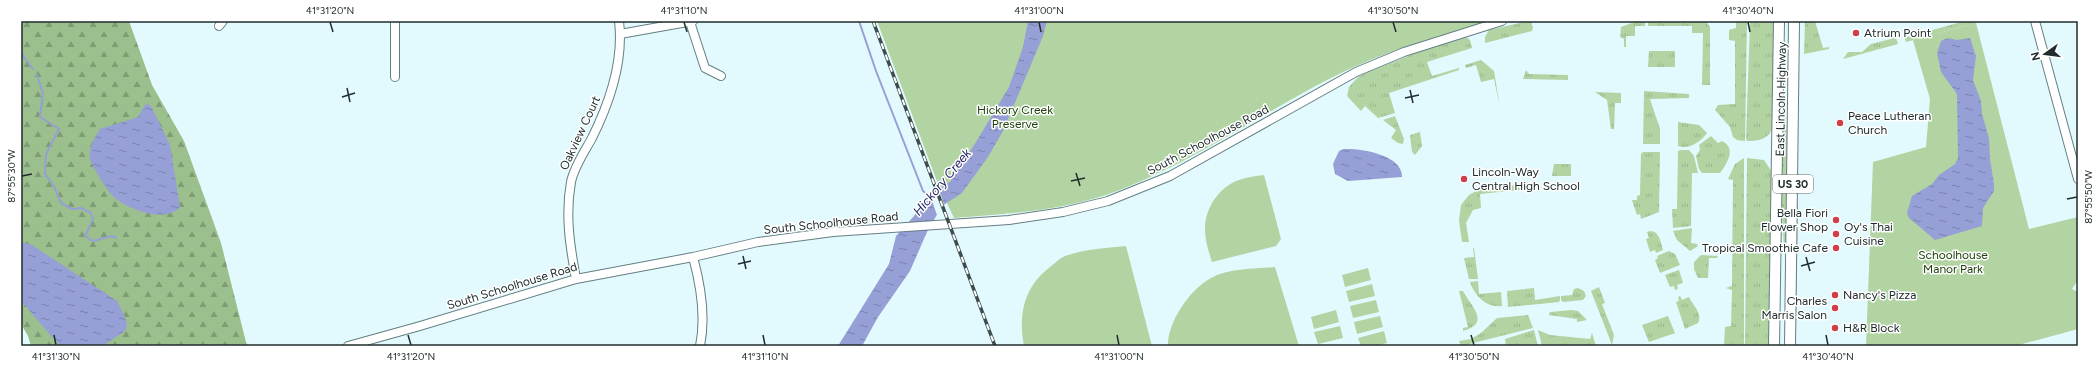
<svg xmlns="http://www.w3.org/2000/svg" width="2099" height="367" font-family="Figtree,sans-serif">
<defs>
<pattern id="grass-tufts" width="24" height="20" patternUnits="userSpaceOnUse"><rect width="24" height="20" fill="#b1d4a2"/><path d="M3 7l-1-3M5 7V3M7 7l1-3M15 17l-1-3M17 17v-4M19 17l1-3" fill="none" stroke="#98b68c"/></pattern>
<pattern id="forest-firs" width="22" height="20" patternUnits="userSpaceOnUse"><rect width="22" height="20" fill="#9cc08d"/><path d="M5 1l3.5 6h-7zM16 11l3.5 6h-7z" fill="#7f9c74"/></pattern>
<pattern id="water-ripples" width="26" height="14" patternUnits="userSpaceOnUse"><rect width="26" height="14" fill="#969fd6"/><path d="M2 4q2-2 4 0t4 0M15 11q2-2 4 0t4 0" fill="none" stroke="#7a82ae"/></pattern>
</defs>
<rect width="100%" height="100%" fill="#e2fafd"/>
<path fill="url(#grass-tufts)" d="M1528 21H1531L1533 28 1532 31 1485 43V37L1489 30Z
M1637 21H1645V26H1635V36H1626V47H1624V39L1620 37 1621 27Z
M1648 21H1706L1710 27V85H1702L1703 33H1692V26H1648Z
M1736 21H1747L1745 141 1737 140 1733 137 1730 127 1715 110 1718 105 1735 104V41L1729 40V30L1736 28Z
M1750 21H1774L1773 125C1770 139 1760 141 1747 141L1746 139Z
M1805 21H1815L1823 48 1829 47V49L1804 54Z
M1965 21H1983L1906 42 1903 32 1905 30 1907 37Z
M1892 34 1895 35 1898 44 1843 59 1848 52H1862L1871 44 1891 39Z
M1466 37 1470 40 1472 48 1427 62 1432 76 1459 68V70L1389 93 1395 113 1378 118 1365 106 1361 111 1347 96 1349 87 1358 77 1368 72 1416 53Z
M1649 51H1675V67H1648Z
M1481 60 1494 71 1500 107 1494 79 1481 82 1476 65 1466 68 1465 65Z
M1526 70 1529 74 1568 75V80L1523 79Z
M1644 91 1689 94V98L1650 99 1660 129V144H1643Z
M1595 92 1621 93V103H1615L1614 129H1611L1607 100Z
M1783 103H1785L1788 155 1786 248H1784L1781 199Z
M1395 116 1404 139 1403 144 1398 143 1391 138 1396 130 1383 120Z
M1678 122 1699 125 1707 133C1701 142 1688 150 1678 146Z
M1420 132 1422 146 1415 155 1412 152 1410 135Z
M1711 136 1718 143 1722 141C1737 148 1727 164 1720 173H1702L1699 169 1696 156 1700 150 1699 145Z
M1681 150H1689L1694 156 1698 173H1692L1691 226 1673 228 1672 209H1677L1678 151Z
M1643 152H1660L1659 212 1641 219 1640 214 1637 215 1632 200H1637V196L1640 195 1641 154Z
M1744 158V346H1724L1725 327 1731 326 1732 290 1726 288 1732 286 1733 180 1728 179 1735 164Z
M1747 158 1764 160 1772 172 1769 346H1745Z
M1554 164H1571V176H1552Z
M1537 183 1538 188 1480 194 1481 208 1473 210 1466 223 1469 242H1462L1459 221 1461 205 1469 195 1480 189Z
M1798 201 1796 336 1795 322 1797 203Z
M1692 228 1691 243 1697 244 1698 246 1690 251 1677 240 1673 231Z
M1650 231C1659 231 1661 242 1663 250L1656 253 1655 250 1650 252 1646 239 1649 238 1647 232Z
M1473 248H1474L1478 279H1469L1464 258 1474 257Z
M1669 251 1675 254 1680 265 1660 273 1655 260 1658 258 1657 256Z
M1701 255 1718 256 1717 258H1709L1708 278H1698L1694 269V262Z
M1679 270 1683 283 1677 285 1678 289 1675 290 1674 286 1670 287 1665 275Z
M1478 281 1479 294 1501 292 1502 306C1486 308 1475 296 1470 282Z
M1599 287 1605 303 1602 304 1614 335 1612 345 1591 291Z
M1534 288 1535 300 1560 296V300L1559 302 1508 307 1507 291Z
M1578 288 1584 291 1586 296 1583 300 1563 302 1561 300V296L1572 295 1574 289Z
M1463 291C1470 305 1492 323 1463 331V328L1468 327 1459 291Z
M1680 296 1682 300 1689 297C1693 306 1703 313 1698 323L1685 329 1676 302 1679 301 1678 297Z
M1572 310 1578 311 1587 320 1577 322V319L1549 315 1550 312Z
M1528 315 1533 328 1461 346 1459 341 1471 339 1481 333 1497 318Z
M1668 316 1675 333 1649 342 1642 325Z
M1534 330 1538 346H1506L1505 339Z
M1538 330 1550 335 1590 339 1592 333 1596 346H1542Z"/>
<path fill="url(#forest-firs)" d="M21 21H129L152 85 184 141 221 243 247 346H31L28 336 21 324Z"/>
<path fill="#b1d4a2" d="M877 21H1489C1435 37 1381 52 1331 78 1255 117 1186 167 1106 195 1057 211 1005 214 954 218L938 184Z
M1976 23 2029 229 2078 217V280L2072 289 2078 292V329L2015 346H1866L1873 162 1926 147 1930 99 1913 40Z
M1264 175 1281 239 1276 246 1212 262C1208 250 1205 240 1205 228 1205 208 1220 186 1239 180 1247 177 1256 176 1264 175Z
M1126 246 1152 346H1024C1018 314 1024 287 1050 267 1055 263 1060 258 1065 256 1085 249 1105 248 1126 246Z
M1275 267 1299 346H1168C1167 323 1190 289 1211 278 1229 268 1255 269 1275 267Z
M1368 268 1371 280 1345 287 1342 275Z
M1372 284 1375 296 1349 302 1346 291Z
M1376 300 1379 312 1353 318 1350 306Z
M1336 310 1339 322 1314 329 1311 317Z
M1380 316 1383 327 1357 334 1354 322Z
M1340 326 1343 338 1318 344 1314 332Z
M1384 331 1387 343 1375 346H1361L1358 338Z"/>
<path fill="url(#water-ripples)" d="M1028 21H1047L1043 36 1003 131 988 157 962 193 942 206 927 232 910 271 878 317 862 346H838L889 264 896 236 914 216 928 195 950 182 976 142 1009 87 1023 47Z
M1948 38 1957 40 1970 38 1976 56 1973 80 1981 101 1982 114 1989 138 1990 159 1994 184V191L1983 208 1982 226 1935 240 1909 218 1907 213 1912 196 1932 184 1939 175 1955 164 1958 158 1957 94 1941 72 1937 53 1941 41Z
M148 104 151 106 170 145 180 207C166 224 126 209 113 196 107 191 92 166 90 159 88 149 95 137 100 129L138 117 145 105Z
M1344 149C1361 148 1403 155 1402 177L1348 181 1335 174 1333 164 1339 151Z
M21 242 32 245 117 301 125 317 127 325 125 331 104 345 60 346 21 301Z"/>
<path fill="#e2fafd" d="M938 187 945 207 938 218 929 192Z"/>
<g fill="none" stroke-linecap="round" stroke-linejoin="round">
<path stroke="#969fd6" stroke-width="2" d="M859 21 876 71 923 191 928 195
M21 53 33 69
M37 75 43 94 40 117 59 129 46 154 45 174 54 186 61 203 72 209 81 208 91 213 93 219 85 236 93 241 112 236 116 238"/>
<g stroke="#647f83" stroke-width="10">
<path id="minor" d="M2035 21 2078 179
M690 22 705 68 721 76
M219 26 223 21
M620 34 693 21
M395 77V21
M693 257C701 286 706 317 700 346
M576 279C570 246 565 215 571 182 574 167 585 151 592 138 610 102 624 62 619 21
M348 346 420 326 576 279 693 257 758 242 833 232 1009 220 1063 212 1108 201 1170 176 1356 72 1404 52 1502 21"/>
</g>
<g stroke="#647f83" stroke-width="12">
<path id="major" d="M1774 346 1779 21
M1790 346 1794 21"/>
</g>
<use href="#minor" stroke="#fff" stroke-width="8"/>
<use href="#major" stroke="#fff" stroke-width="10"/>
<g stroke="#3e4c4d" stroke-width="3.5">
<path id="rail" d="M873 21 995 346"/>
</g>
<use href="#rail" stroke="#fff" stroke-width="2" stroke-dasharray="6" stroke-linecap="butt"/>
</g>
<path fill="none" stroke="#202c2d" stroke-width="1.5" d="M330 22 333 32M684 22 687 32M1039 22 1041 32M1393 22 1396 32M1748 22 1750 32M347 88 350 102M1410 90 1413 103M342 97 355 93M1405 98 1419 95M1076 173 1080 186M22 176 32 174M1071 181 1085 178M2067 199 2077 197M743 256 746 269M1806 257 1810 271M738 264 751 261M1801 266 1815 262M54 335 56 345M408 335 411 345M763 335 765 345M1117 335 1119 345M1471 335 1474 345M1826 335 1828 345"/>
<g fill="#cf3f49" stroke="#fff" stroke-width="1.5">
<circle cx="1856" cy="33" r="4"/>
<circle cx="1840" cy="123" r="4"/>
<circle cx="1464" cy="179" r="4"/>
<circle cx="1836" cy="220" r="4"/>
<circle cx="1836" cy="234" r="4"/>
<circle cx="1836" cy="248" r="4"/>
<circle cx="1835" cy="295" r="4"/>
<circle cx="1835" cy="308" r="4"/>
<circle cx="1835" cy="328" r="4"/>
</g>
<g text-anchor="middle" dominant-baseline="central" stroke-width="3" stroke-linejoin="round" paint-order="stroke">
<rect fill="#fff" stroke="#636b6c" stroke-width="1" x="1773" y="175" width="40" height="18" rx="3"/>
<g font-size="11" font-weight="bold" fill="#202c2d">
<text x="1793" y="184">US 30</text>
</g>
<g font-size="12" fill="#202c2d" stroke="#fff" text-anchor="start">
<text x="1864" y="33">Atrium Point</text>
<text x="1848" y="116">Peace Lutheran<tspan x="1848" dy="14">Church</tspan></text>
<text x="1472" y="172">Lincoln-Way<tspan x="1472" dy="14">Central High School</tspan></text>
<text x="1828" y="213" text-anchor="end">Bella Fiori<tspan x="1828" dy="14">Flower Shop</tspan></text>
<text x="1844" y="227">Oy's Thai<tspan x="1844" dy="14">Cuisine</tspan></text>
<text x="1828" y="248" text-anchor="end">Tropical Smoothie Cafe</text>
<text x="1843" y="295">Nancy's Pizza</text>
<text x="1827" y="301" text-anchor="end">Charles<tspan x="1827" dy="14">Marris Salon</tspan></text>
<text x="1843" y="328">H&amp;R Block</text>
</g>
<g font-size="12" fill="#202c2d" stroke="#fff">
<text transform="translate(1781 99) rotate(-89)">East Lincoln Highway</text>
<text transform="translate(580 133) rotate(-65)">Oakview Court</text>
<text transform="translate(1208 140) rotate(-28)">South Schoolhouse Road</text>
<text transform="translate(831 223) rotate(-6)">South Schoolhouse Road</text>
<text transform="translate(512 286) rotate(-17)">South Schoolhouse Road</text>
</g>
<g font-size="12" fill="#1f400b" stroke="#fff">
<text x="1015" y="110">Hickory Creek<tspan x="1015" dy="14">Preserve</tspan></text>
<text x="1953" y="255">Schoolhouse<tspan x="1953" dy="14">Manor Park</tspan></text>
</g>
<g font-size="13" font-style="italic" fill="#232565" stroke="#fff">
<text transform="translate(942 182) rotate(-50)">Hickory Creek</text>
</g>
</g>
<rect width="2099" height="367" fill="none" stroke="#ffffff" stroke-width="44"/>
<g transform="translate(2045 54) rotate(256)" stroke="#ffffff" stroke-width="3" paint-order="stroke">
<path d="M0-3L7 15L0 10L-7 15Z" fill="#202c2d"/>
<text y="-6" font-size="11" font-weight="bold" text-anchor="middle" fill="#202c2d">N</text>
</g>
<rect x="22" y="22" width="2055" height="323" fill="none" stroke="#202c2d" stroke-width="1.5"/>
<g font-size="10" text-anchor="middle" fill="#202c2d">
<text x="330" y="14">41°31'20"N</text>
<text x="684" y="14">41°31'10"N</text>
<text x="1039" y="14">41°31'00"N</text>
<text x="1393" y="14">41°30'50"N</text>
<text x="1748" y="14">41°30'40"N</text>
<text transform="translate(11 176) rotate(-90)" y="4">87°55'30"W</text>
<text transform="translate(2088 197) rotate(-90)" y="4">87°55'50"W</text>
<text x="56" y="360">41°31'30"N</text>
<text x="411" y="360">41°31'20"N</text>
<text x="765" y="360">41°31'10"N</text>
<text x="1119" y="360">41°31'00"N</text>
<text x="1474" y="360">41°30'50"N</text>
<text x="1828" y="360">41°30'40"N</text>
</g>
</svg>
